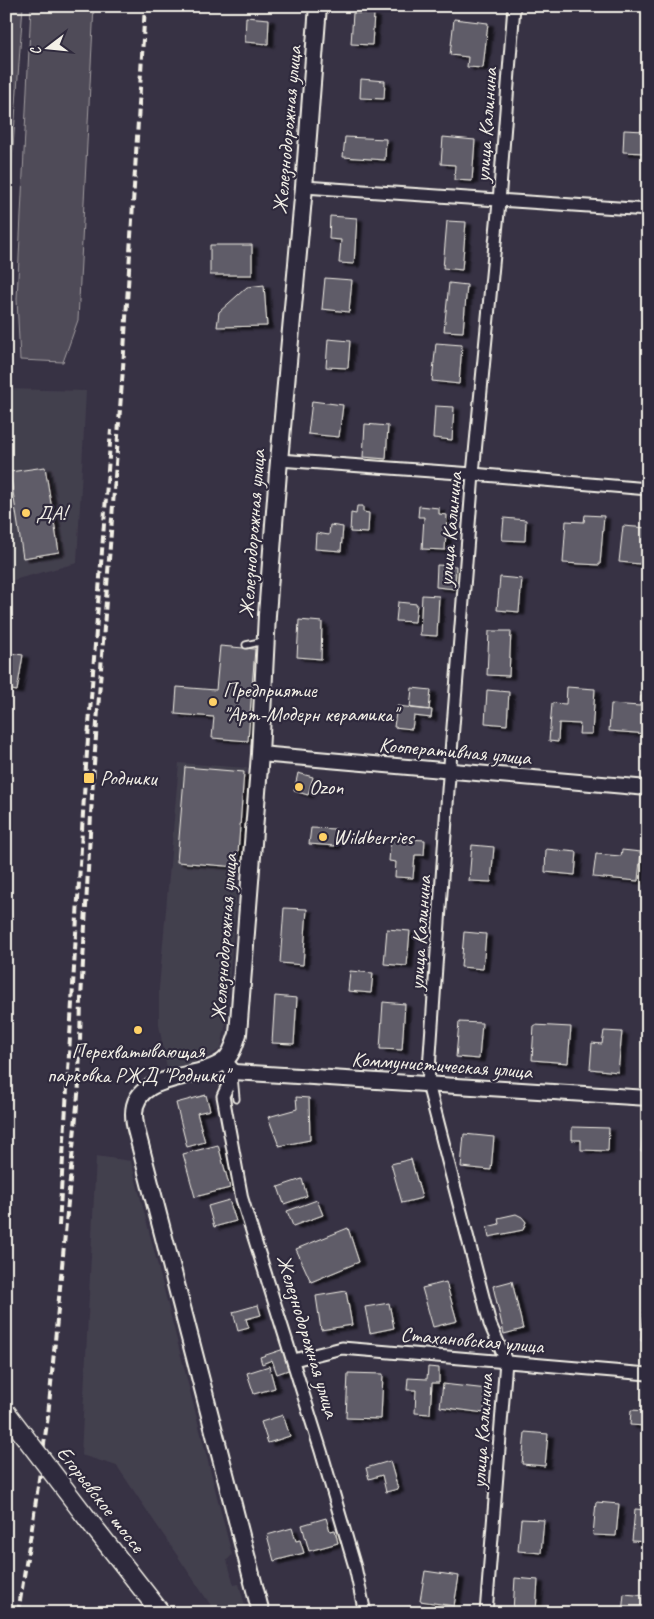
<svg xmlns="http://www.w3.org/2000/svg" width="654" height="1619" font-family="Caveat,sans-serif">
<defs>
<filter id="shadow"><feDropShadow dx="5.5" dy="3" stdDeviation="1" flood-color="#0009"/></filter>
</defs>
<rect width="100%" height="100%" fill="#373244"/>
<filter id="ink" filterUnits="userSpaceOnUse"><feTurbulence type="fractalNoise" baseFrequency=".02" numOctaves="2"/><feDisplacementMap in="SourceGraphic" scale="10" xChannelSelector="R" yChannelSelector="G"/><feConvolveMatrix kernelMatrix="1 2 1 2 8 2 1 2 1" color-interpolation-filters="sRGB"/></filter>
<g filter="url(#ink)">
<path fill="#433f4e" d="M6 389 86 391 77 563 6 582Z
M179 763 247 768 226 1022 221 1049 201 1061 167 1069 159 1025V988Z
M96 1156 131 1161 232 1555 227 1560 234 1585 239 1584 247 1613H216L117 1466 81 1455Z"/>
<path fill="#504b59" stroke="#a29ea0" d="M6 6H23L6 246Z
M31 6H94L78 320 63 362 20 360 17 299Z"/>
<path fill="#5f5c67" stroke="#f4f1e8" filter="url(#shadow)" d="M353 13 374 14 372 45 351 44Z
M246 17 269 19 268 44 245 42Z
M454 19 488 23 483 68 467 67 468 57 450 55Z
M361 79 385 81 384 99 360 98Z
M624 130 645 131 644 153 623 152Z
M345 137 386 139 385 160 343 157Z
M443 137 475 140 472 181 454 180 455 165 441 164Z
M330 216 357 218 354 264 339 263 341 240 329 239Z
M447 221 466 222 462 270 443 268Z
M210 245H252V275H210Z
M325 278 352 280 349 312 322 309Z
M449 283 467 285 463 332 444 331Z
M264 285 267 326 217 327 219 312 247 287Z
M328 339 350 341 348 368 326 367Z
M436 343 462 345 459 384 432 381Z
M312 401 343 405 339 437 308 434Z
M435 406 454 407 452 440 433 438Z
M365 424 388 426 386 459 363 457Z
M45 467 59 552 23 558 10 472Z
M357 506H363V512L369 513 368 533 350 532 351 513 356 514Z
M419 506 439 508V514L447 515 445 550 422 549 424 517H418Z
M585 515 604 516 600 565 563 563 566 521 584 522Z
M504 518 526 520 525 541 502 540Z
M330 525 343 527 341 551 315 549 316 533 329 535Z
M623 526 648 528V555H641L640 564 619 562Z
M437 565 456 566 455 589 436 587Z
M500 577 522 579 519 612 497 610Z
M422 595 439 596 437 636 420 635Z
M398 602 417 604 415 622 396 621Z
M299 620 322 622 321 659 297 657Z
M489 631H511L509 676 487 675Z
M220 646 255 649 248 741 212 738 214 717 175 714 177 687 216 690Z
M10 653 23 655 17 691 6 689V664Z
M567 687 595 689 592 734H579L580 724 559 723 558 742 549 741 552 703 566 704Z
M412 688 431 690 429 710 410 708Z
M487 690 509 692 507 725 485 723Z
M641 696H648V734L609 731 611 704 640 706Z
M397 706 432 710 431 718 414 716 412 729 394 727Z
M185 767 244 772 237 867 177 862Z
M298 773 313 777 308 795 294 791Z
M311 828 336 829 335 846 309 844Z
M391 838 425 840 424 855H415L413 878 395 877 396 862 389 861Z
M472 845 494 847 491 882 469 881Z
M546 849 577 852 575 875 545 872Z
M622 850 641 852 638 881 593 877 596 854 621 856Z
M284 908 307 909 303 965 280 963Z
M387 929 410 931 407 966 384 964Z
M464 932 486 934 483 969 461 967Z
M350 971 373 973 371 993 348 991Z
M275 996 297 998 294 1044 272 1043Z
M383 1002 405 1004 402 1050 380 1049Z
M459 1022 482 1023 479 1059 456 1057Z
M534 1025 571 1027 568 1063 532 1060Z
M604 1031 622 1032 618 1072 590 1069 592 1043 602 1044Z
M206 1095 210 1110 197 1113 205 1142 187 1147 176 1103Z
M296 1097 309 1098 310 1140 279 1146 268 1117 297 1109Z
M644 1121 648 1122V1152H641Z
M572 1127 609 1128 608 1151 581 1150V1140H572Z
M464 1134 494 1137 491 1170 461 1167Z
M218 1145 230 1188 195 1197 183 1154Z
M411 1159 422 1198 402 1203 391 1164Z
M302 1179 307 1196 284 1204 278 1187Z
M646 1187H648V1226L643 1225Z
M229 1200 236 1221 214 1227 208 1206Z
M317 1200 323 1215 293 1226 287 1211Z
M516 1214 522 1217 526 1222 523 1230 489 1237 487 1227 499 1224 498 1218Z
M348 1228 359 1262 311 1282 296 1249Z
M512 1281 523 1329 504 1334 493 1286Z
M446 1282 457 1321 433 1327 422 1288Z
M346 1291 352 1325 321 1330 316 1296Z
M389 1303 394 1328 370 1333 365 1307Z
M258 1305 261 1315 246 1319 249 1328 238 1331 233 1312Z
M644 1310H648V1342L641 1341Z
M284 1349 291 1369 277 1374 272 1360 262 1364 260 1357Z
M269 1366 275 1388 254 1394 247 1373Z
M428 1367 439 1368V1383H432L430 1414 415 1413 416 1390H407L408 1378 427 1379Z
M348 1373 383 1374 381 1419 346 1418Z
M443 1384 487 1389 484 1413 440 1407Z
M631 1410 648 1411V1433H645V1426L630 1425Z
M283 1415 290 1436 268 1443 261 1422Z
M525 1432 548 1434 545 1466 522 1464Z
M390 1461 398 1489 386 1492 382 1475 369 1479 366 1468Z
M596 1502 619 1504 616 1536 593 1535Z
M635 1509 648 1510V1542L632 1541Z
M326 1518 330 1531 335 1530 338 1543 309 1551 302 1525Z
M521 1519 544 1520 541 1553 518 1551Z
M292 1528 296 1541 300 1540 304 1553 274 1561 267 1535Z
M425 1571 459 1576 454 1606 420 1601Z
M515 1578 538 1580 536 1612 513 1611Z
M624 1594 647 1596 646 1613H622Z"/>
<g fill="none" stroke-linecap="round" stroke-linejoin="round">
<g stroke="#f4f1e8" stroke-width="9">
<path id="service" d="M246 645 264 641
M234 1077 236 1099"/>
</g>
<g stroke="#f4f1e8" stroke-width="15">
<path id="minor" d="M304 187 648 210
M279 460 473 474 648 489
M234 1072 223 1096 242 1199 321 1451 355 1567 365 1613
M294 1360 342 1348 648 1374
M486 1613 506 1361 490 1324 428 1084 448 790 473 474 499 202 514 6"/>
</g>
<g stroke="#f4f1e8" stroke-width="18">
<path id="tertiary" d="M260 754 648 788
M224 1061 234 1072 648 1098"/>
</g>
<g stroke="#f4f1e8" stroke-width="20">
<path id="secondary" d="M261 1613 138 1137C136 1130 134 1121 134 1114 134 1072 199 1081 224 1061 232 1055 235 1043 238 1034L260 754 267 615 278 472 304 187 318 6"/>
</g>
<g stroke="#f4f1e8" stroke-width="21">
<path id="primary" d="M83 1513 161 1613"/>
</g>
<use href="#service" stroke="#2f2a3d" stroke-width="5.5"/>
<use href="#minor" stroke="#2f2a3d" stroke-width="11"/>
<use href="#tertiary" stroke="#2f2a3d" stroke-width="14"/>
<use href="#secondary" stroke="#2f2a3d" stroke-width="16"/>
<use href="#primary" stroke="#2f2a3d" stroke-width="18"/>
<path stroke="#f4f1e8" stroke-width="4" stroke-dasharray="8 4" stroke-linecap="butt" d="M59 1226 85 779 111 430
M18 1613 33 1521 48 1416 79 1084 81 999 93 778 123 368 145 6"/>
<g stroke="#f4f1e8" stroke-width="21" stroke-linecap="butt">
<path id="primary-bridge" d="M6 1412 83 1513"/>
</g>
<use href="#primary-bridge" stroke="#2f2a3d" stroke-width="18"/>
</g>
</g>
<g fill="#ffd166" stroke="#2f2a3d" stroke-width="2">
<circle cx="26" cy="513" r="5"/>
<circle cx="213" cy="702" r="5"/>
<rect x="83" y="772" width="12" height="12" rx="2.5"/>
<circle cx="299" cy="787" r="5"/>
<circle cx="323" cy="837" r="5"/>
<circle cx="138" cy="1030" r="5"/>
</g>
<g text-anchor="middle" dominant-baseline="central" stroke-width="4.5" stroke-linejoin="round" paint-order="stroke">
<g font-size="21" fill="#f4f1e8" stroke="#2f2a3d">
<text transform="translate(486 125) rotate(-86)">улица Калинина</text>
<text transform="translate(287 130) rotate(-85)">Железнодорожная улица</text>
<text transform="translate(450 529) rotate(-85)">улица Калинина</text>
<text transform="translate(252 534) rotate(-86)">Железнодорожная улица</text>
<text transform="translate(455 751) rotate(5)">Кооперативная улица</text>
<text transform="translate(420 933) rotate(-86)">улица Калинина</text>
<text transform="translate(224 938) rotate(-86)">Железнодорожная улица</text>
<text transform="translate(442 1065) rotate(4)">Коммунистическая улица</text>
<text transform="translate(308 1336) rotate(73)">Железнодорожная улица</text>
<text transform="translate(472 1340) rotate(5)">Стахановская улица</text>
<text transform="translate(482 1431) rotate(-86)">улица Калинина</text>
<text transform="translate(101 1499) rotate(52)">Егорьевское шоссе</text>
</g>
<g font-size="21" fill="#f4f1e8" stroke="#2f2a3d" text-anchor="start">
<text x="36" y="513">ДА!</text>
<text x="223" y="690">Предприятие<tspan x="223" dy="24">"Арт-Модерн керамика"</tspan></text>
<text x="100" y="778">Родники</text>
<text x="309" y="787">Ozon</text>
<text x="333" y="837">Wildberries</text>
<text x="138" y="1051" text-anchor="middle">Перехватывающая<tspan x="138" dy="24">парковка РЖД "Родники"</tspan></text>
</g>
</g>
<rect width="654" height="1619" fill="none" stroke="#2f2a3d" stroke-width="25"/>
<rect x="12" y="12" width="629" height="1594" fill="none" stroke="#f4f1e8" stroke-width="2" filter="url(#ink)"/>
<g transform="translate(48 48) rotate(254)" stroke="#2f2a3d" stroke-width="4" paint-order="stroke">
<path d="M0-4L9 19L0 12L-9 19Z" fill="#f4f1e8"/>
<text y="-8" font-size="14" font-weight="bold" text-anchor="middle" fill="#f4f1e8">С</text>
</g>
</svg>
